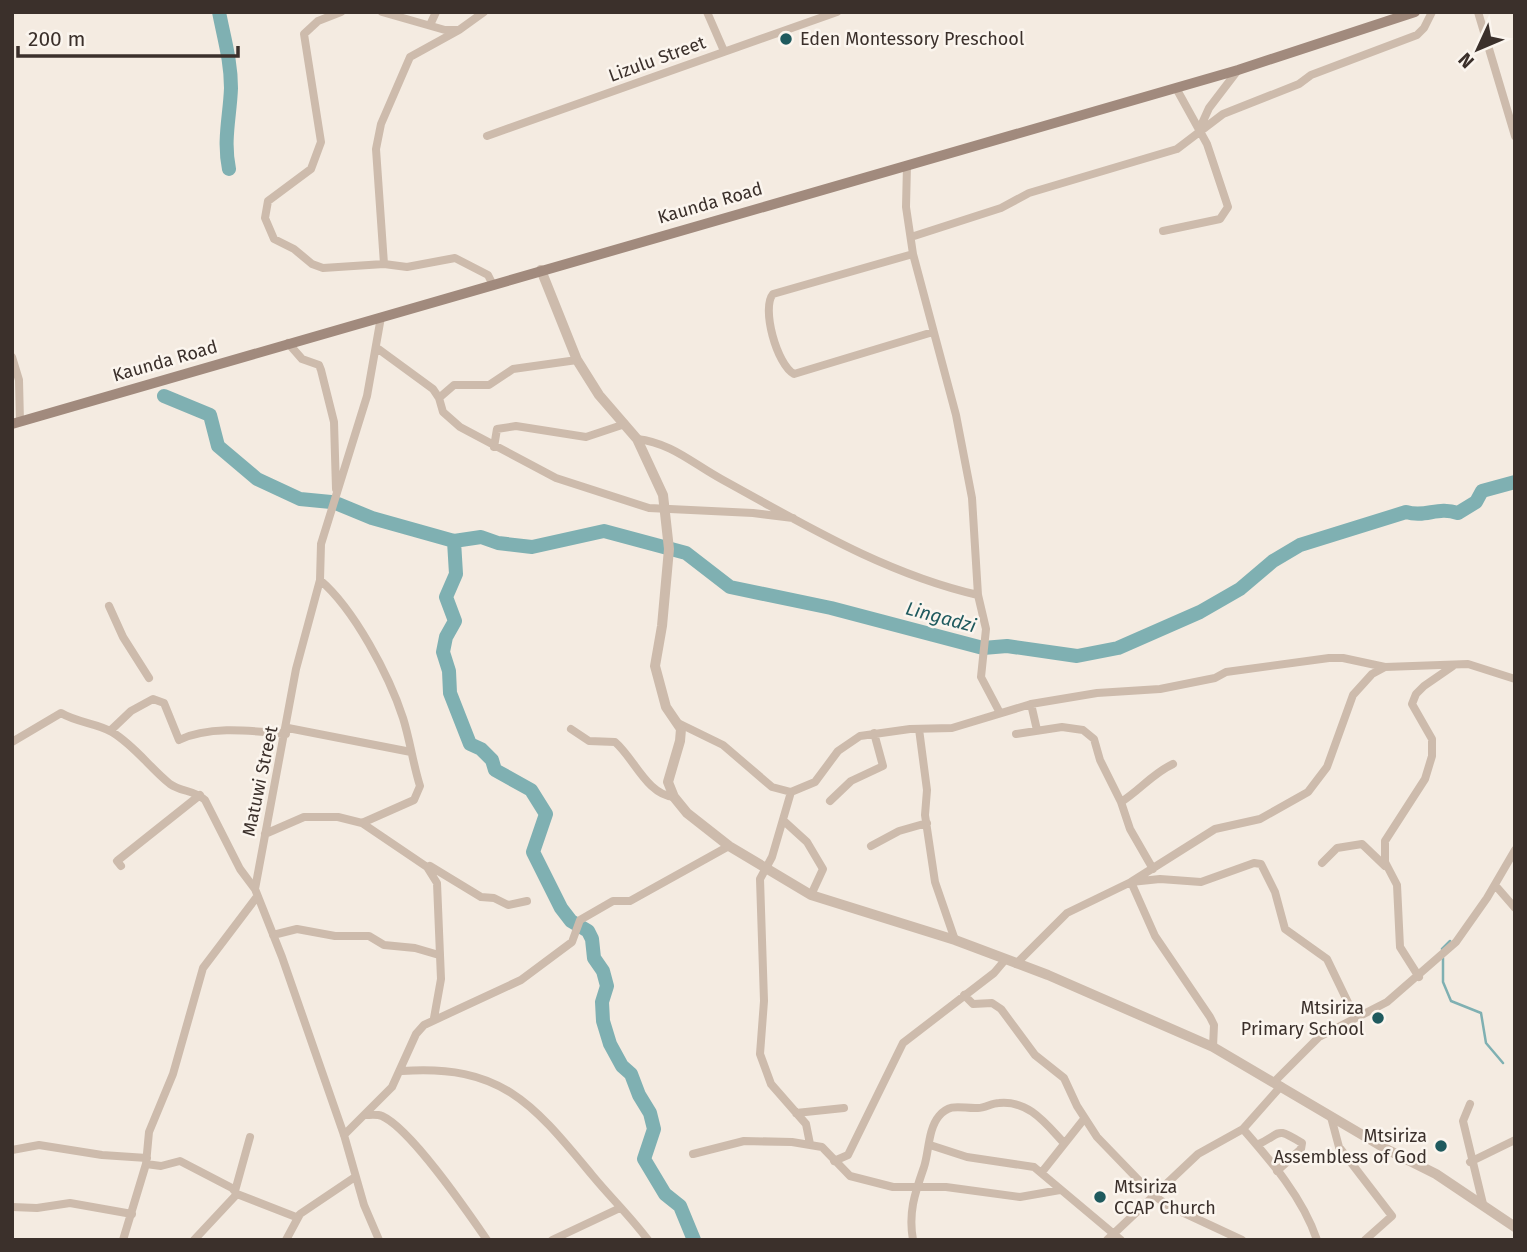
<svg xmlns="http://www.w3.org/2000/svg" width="1527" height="1252" font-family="'Fira Sans',sans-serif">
<rect width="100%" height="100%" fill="#f4ebe1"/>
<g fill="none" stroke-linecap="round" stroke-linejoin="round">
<path stroke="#7fb0b2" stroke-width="2.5" d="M1442 949 1450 941
M1443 958V982L1451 1001 1481 1013 1486 1043 1503 1063"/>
<path stroke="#7fb0b2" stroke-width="14" d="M219 12C224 38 231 61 231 88 230 116 223 140 229 169
M164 396 210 415 218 446 257 479 300 499 331 502
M338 504 372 518 454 541 481 537 498 543 532 547 604 531 686 553 730 587 831 608 983 648 1007 646 1077 656 1118 648 1200 612 1240 589 1273 561 1300 545 1406 512C1426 518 1437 506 1458 513L1476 502 1482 491 1515 482
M454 541 456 574 446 597 455 621 446 637 443 652 449 671 450 693 470 744 481 749 492 760 495 770 531 790 546 814 533 852 561 908 571 921 588 931 592 939 594 958 603 971 607 986 602 1002 603 1021 610 1044 622 1066 631 1074 639 1095 650 1113 654 1129 644 1159 665 1194 680 1206 694 1240"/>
<path stroke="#cdbbac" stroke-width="8" d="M341 12 318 21 304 34 321 142 311 169 268 201 265 218 274 239 294 249 312 264 323 268 384 264 407 267 455 258 488 275 493 285
M382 12 445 30H459L484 12
M707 12 724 51
M1478 12 1515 136
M430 25 436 12
M1200 128 1209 108 1238 70
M487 136 837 12
M907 165 906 207 913 254 956 415 972 498 978 595 986 629 981 677 1000 713
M1163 231 1220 219 1228 207 1207 144 1176 88
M911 237 1001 208 1029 193 1177 149 1223 114 1299 84 1311 75 1417 35 1424 28 1432 12
M913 254 773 294C761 308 777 365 794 374L933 332
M384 264 376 149 381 124 410 57 459 30
M288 343 302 359 319 365 321 370 334 422 336 489
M377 348 433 389 439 398 443 412 460 427 556 478 649 508 753 513 793 518
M12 357 19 380 20 422
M439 398 454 385H489L513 369 577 360
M637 439C672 443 693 464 723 480 805 525 886 574 978 595
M494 447 497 429 516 426 586 437 625 424
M320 580C354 609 389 675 403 718 410 740 413 764 420 786L414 800 362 823
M109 606 123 637 149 678
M1031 704 1037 730
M678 723 723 745 772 787 791 792 815 782 838 751 860 736 910 729 952 728 1031 704 1097 693 1160 689 1215 678 1226 672 1329 658H1343L1385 667
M288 728 411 752
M571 729 589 741 615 742C634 758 647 795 674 797
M919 729 927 790 925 815 935 882 955 940
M110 731 131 711 153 699 164 703 179 740C210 725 253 731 286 734
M1016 734 1062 727 1083 730 1094 739 1100 760 1121 802 1130 829 1153 869
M12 742 61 713C78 723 97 723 112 732 135 746 150 768 170 784 181 792 195 790 205 800L240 869 255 889
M791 792 772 857 760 879 764 1001 760 1054 771 1084 806 1124 810 1144
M830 801 851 781 883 766 874 733
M1121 802C1140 790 1153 773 1173 764
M785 822 807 842 823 869 811 895
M265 834 304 817H338L362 823 427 867 437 883 441 979 434 1018
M871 846 899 831 927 823
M1322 863 1337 848 1362 844 1385 866
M121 866 117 861 200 795
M430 866 481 897 494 898 508 905 527 901
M1495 885 1515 908
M273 935 297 929 335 936H369L384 945 415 948 439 955
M1016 964 1067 913 1131 882 1215 829 1260 819 1308 792 1327 767 1353 695 1372 674 1385 667 1468 664 1515 679
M1419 977 1400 947 1397 885 1385 862V841L1425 779 1432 756V739L1412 704 1416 694 1424 686 1453 666
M964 995 973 1004 992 1003 1001 1009 1035 1055 1064 1078 1077 1106 1097 1137 1153 1195 1169 1206 1242 1240
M1213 1047 1214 1025 1210 1017 1155 936 1131 882 1160 879 1201 882 1254 863 1261 864 1275 892 1285 929 1327 959 1355 1017
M402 1071C502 1064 533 1104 592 1175 610 1197 631 1217 648 1240
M1274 1082 1319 1037 1387 1002 1456 942 1487 898 1515 850
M1470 1104 1463 1121 1483 1204
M796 1113 844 1108
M366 1115C370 1115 377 1114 382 1116 411 1129 467 1211 487 1240
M1331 1117 1339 1147 1392 1216 1365 1240
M1243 1129C1271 1161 1303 1198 1317 1240
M344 1135 392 1087 416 1034 424 1025 521 980 572 942 580 920 613 901H630L729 846
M930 1145 967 1157 1034 1167 1121 1240
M1257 1145C1283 1133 1274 1126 1302 1143L1301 1149 1277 1171
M12 1150 39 1145 102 1155 147 1158
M693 1154 744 1141 792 1142 822 1147 850 1176 893 1187H946L1020 1197 1060 1190
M834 1161 848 1155 903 1043 994 973 1005 960
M1470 1162 1515 1140
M146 1164 161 1166 180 1161 232 1188 237 1194
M1042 1172 1084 1119
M235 1191 250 1137
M12 1207 37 1208 70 1203 132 1214
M123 1240 146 1164 149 1132 173 1074 203 968 256 898
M194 1240 237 1194 296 1217
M286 1240 300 1214 355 1177
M379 1240 364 1205 344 1135 282 957 255 889 296 669 320 580 321 544 367 396 381 317
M552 1240 620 1208
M913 1240C908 1212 915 1193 924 1167 929 1152 928 1129 939 1116 951 1102 962 1109 978 1108 985 1108 992 1103 999 1103 1029 1100 1046 1124 1064 1143
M1107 1240 1198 1154 1243 1129 1281 1086"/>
<path stroke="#cdbbac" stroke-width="10" d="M541 270 577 360 599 395 637 439 663 495 669 549 662 626 655 666 666 707 681 729 680 741 668 782 674 797 687 813 729 846 811 895 955 940 1048 975 1213 1047 1388 1150 1436 1174 1515 1227"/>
<path stroke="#a18a7d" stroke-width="10" d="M12 424 1238 70 1415 12"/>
</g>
<g fill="#1f5a5e" stroke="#fbf5ee" stroke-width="2.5">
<circle cx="786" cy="39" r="7"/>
<circle cx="1378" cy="1018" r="7"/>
<circle cx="1441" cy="1146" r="7"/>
<circle cx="1100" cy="1197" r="7"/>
</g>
<g text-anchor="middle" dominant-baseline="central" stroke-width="5" stroke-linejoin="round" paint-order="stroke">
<g font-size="18" fill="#3b302b" stroke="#fbf5ee" text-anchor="start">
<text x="800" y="39">Eden Montessory Preschool</text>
<text x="1364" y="1008" text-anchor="end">Mtsiriza<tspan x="1364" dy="21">Primary School</tspan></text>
<text x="1427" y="1136" text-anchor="end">Mtsiriza<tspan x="1427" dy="21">Assembless of God</tspan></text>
<text x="1114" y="1187">Mtsiriza<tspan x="1114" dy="21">CCAP Church</tspan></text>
</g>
<g font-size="18" fill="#3b302b" stroke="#fbf5ee">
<text transform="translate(657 59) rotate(-20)">Lizulu Street</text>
<text transform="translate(710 203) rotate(-16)">Kaunda Road</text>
<text transform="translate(165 361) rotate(-16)">Kaunda Road</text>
<text transform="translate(260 781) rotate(-78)">Matuwi Street</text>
</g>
<g font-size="19" font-style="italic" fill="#1f5a5e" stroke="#fbf5ee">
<text transform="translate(941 617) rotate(15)">Lingadzi</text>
</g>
</g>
<rect width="1527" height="1252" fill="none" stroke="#3b302b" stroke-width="28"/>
<g transform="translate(1478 49) rotate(226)" stroke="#fbf5ee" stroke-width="5" paint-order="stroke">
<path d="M0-5L12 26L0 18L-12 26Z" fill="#3b302b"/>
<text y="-10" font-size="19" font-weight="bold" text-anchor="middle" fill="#3b302b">N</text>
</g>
<path d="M18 46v10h220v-10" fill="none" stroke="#3b302b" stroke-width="3.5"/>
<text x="28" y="46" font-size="21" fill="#3b302b" stroke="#fbf5ee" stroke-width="5" paint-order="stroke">200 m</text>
</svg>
